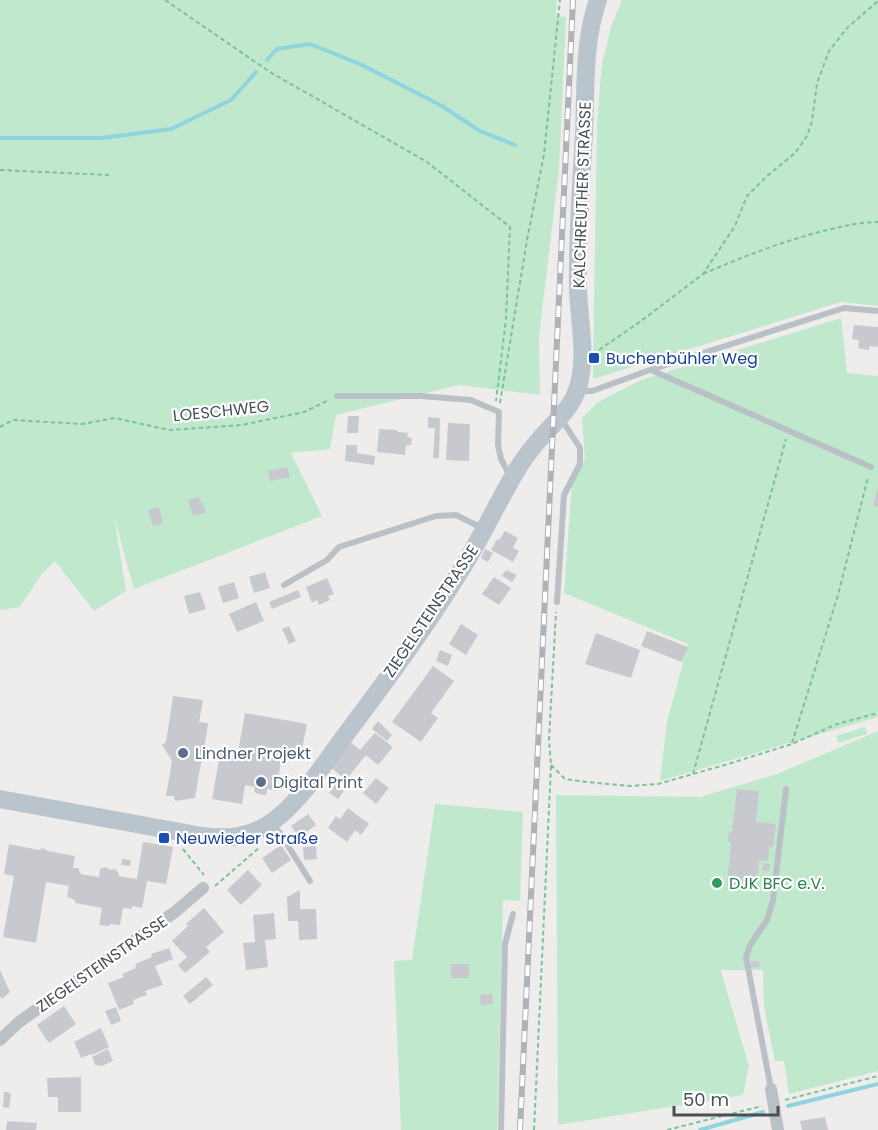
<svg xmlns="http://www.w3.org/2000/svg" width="878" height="1130" font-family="Poppins,sans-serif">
<rect width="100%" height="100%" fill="#efecec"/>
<path fill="#bfe8cc" d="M0 0H557L556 16 566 17 559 170 539 336 540 395 459 385 336 415 330 449 291 453 322 516 134 589 114 516 126 591 94 611 55 561 41 575 20 607 0 610Z
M622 0H878V306L841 302 593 379 597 122 602 64 612 24Z
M841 318 847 373 878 376V717L660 781 667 722 688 644 564 593 572 483 585 459 582 418 598 402 641 380Z
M865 727 867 734 838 743 836 736Z
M878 731V1071L789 1094 784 1061H775L764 1007 763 970H723L721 971 749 1066 743 1095 558 1125 556 795 700 797 777 774Z
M435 804 523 812 520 901 503 900 497 1130H401L394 961 412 960Z"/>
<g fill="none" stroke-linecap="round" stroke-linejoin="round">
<path stroke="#91d4e0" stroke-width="4" d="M267 60 277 49 310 44 360 64 442 106 480 131 515 145
M0 138H102L171 129 231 100 256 72
M788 1106 878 1084
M700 1130 763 1112"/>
</g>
<path fill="#c7c9ce" d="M854 325 878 327V347L869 346V350L858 348 859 340 852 339Z
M348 416H359L358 433H347Z
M428 417 440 418 439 458H433L435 428H428Z
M448 423 470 424 469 461 446 460Z
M379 429 397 430 398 432 408 433 407 437 412 438 411 445H406L405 455 377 452Z
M346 445H357V453L375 456 374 465 345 461Z
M287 467 290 477 270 481 268 471Z
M877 490H878V507L873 506Z
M199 497 201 503H203L206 512 193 516 188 500Z
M159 507 163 523 153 526 148 510Z
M505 531 518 538 513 548 519 551 513 562 491 550 497 539 499 540Z
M485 549 493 553 488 562 481 558Z
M506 570 517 575 512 582 502 576Z
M265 572 270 588 254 593 249 577Z
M494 577 511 588 499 605 482 594Z
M327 578 334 594 328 596 330 600 319 605 317 600 312 603 306 587Z
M234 582 239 598 223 603 218 587Z
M298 590 301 597 272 609 269 602Z
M200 592 206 609 189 614 184 596Z
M256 602 264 621 237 632 229 614Z
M461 624 478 635 466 655 449 644Z
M289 626 296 641 289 644 282 629Z
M647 631 688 647 682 662 641 646Z
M596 633 640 650 631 678 585 664Z
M440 650 452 655 448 666 436 661Z
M433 666 454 681 431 713 438 718 421 742 392 722Z
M173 696 203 700 199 722 208 723 205 744 207 748 203 751 195 798 175 801 174 796H166L172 761 162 745 166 742Z
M245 713 307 724 301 754 283 751 276 791 267 789 266 795 259 794 254 792 255 787 245 785 242 804 212 799 221 749 238 752Z
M378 721 392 735 387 741 372 729Z
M375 733 393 747 378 765 366 755 346 780 330 767 350 742 360 750Z
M376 778 389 788 376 804 363 793Z
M336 784 344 791 338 799 329 793Z
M737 789 759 791 756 822 776 824 773 847H769L768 861 759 860 757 889 727 886 731 842H728L729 831 732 832Z
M348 808 369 824 361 835 355 830 347 842 328 828 336 816 340 819Z
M308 814 316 825 305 833 309 839 297 847 293 841 299 837 291 826Z
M143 842 173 847 166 884 147 881 142 908 132 906V909L123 908 120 925 110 924 109 926 99 925 102 908 75 903V900L67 897 69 886 46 882 36 943 3 937 14 876 4 874 9 844 39 850 43 848 48 851 75 856 73 868H78L81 874 99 877 100 869 106 867 110 870 115 869 119 873 118 876 137 879Z
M281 845 291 860 272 873 262 858Z
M316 846 317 859 304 860 303 847Z
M122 859 131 860 130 866 121 865Z
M763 863 770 864 769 871 762 870Z
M248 870 262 885 241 905 227 890Z
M300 890V909H316L317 939 299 940 298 921H288L287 897Z
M204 908 224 932 206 947 210 952 185 973 178 965 187 957 172 941 188 926 186 924Z
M274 913 276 939 265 940 268 967 246 970 243 943 255 942 253 915Z
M169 948 173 959 155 966 163 985 145 991 147 995 133 1000 134 1004 119 1010 108 983 124 977 122 974 136 968 135 964 152 957 151 954Z
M751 961 760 962 759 968 751 967Z
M451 964H469V978H451Z
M0 970 10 992 2 999 0 996Z
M206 977 213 985 190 1004 183 996Z
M492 994 493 1004 481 1005 480 995Z
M64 1006 76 1024 49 1043 37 1025Z
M116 1007 121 1021 111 1025 105 1011Z
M101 1028 109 1047 92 1055 91 1054 81 1058 74 1042Z
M108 1049 113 1061 102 1066 95 1065 92 1057Z
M81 1077V1112H58V1097H48L47 1078Z
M4 1092 11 1093 9 1108 3 1107Z
M825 1117 828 1130H802L800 1121Z
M7 1121 37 1123 36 1130H6Z"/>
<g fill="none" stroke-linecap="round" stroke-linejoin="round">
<path stroke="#7bc19b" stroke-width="2" stroke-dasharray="4.5 3" stroke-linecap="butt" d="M165 0 270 72 427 162 510 227 506 319 496 401
M0 170 109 175
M703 274C744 256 784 241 827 230 845 226 860 222 878 222
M599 350 641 321 703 274 735 226 747 196 767 176 795 153 807 136 812 121 817 83 829 51 847 28 878 1
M500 403 527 240 544 154 560 0
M0 427 13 420 82 424 115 418 169 430 242 425 304 412 329 400
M792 743 838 595 868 477
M551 765 565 779 586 782 630 786 658 784 728 764 792 744 837 724 878 713
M693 774 786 439
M183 849 204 875
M215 886 260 847
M785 1100 878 1076
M534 1130 550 787 551 765 549 740 556 612
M667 1130 762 1106"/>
<path stroke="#b9c1c7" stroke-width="6" d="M651 370 871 467
M581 391H592L650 370 844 308 878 311
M337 396H421L471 400 499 412 498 445 501 459 510 476
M284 585 327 560 339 547 436 516 456 515 482 528
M557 602 564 495 580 464V448L562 420
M272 824 280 833 310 881
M771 1089 746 957 750 945 767 920 773 900 786 789
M501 1130 505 944 513 914"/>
<path stroke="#b9c1c7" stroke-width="12" d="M0 1040 19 1022 175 912 203 888
M771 1089 778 1130"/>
<path stroke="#bac4cc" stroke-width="18" d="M0 799 202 836C227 839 247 838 269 824 300 803 322 766 344 737 384 683 424 630 459 573 481 539 497 503 518 468 526 455 535 444 545 433 561 416 576 403 580 379 586 350 579 319 578 289 577 238 581 186 584 134 586 90 583 43 598 0"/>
<g stroke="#afb2b6" stroke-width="6">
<path id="rail" d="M520 1130 573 0"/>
</g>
<use href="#rail" stroke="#fff" stroke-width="4" stroke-dasharray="11" stroke-linecap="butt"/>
</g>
<g fill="#1a4fb4" stroke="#fff" stroke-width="2">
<rect x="588" y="352" width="12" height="12" rx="3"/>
<rect x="158" y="832" width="12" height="12" rx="3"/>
</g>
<g fill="#5c6f8a" stroke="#fff" stroke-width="2">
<circle cx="183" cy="753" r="6"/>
<circle cx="261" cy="782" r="6"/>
</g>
<circle fill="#2e9e5b" stroke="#fff" stroke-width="2" cx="717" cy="883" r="6"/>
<g text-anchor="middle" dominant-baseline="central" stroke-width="4.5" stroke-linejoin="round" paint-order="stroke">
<g font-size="16" fill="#475057" stroke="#fff">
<text transform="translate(582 195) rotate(-88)">KALCHREUTHER STRASSE</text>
<text transform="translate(221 411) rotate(-6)">LOESCHWEG</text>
<text transform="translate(431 611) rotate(-56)">ZIEGELSTEINSTRASSE</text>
<text transform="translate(102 964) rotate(-35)">ZIEGELSTEINSTRASSE</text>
</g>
<g font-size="16" fill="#164399" stroke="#fff" text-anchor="start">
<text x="606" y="358">Buchenbühler Weg</text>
<text x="176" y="838">Neuwieder Straße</text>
</g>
<g font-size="16" fill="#4e5e75" stroke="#fff" text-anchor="start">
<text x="195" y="753">Lindner Projekt</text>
<text x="273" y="782">Digital Print</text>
</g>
<g font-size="16" fill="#27864d" stroke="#fff" text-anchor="start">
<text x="729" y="883">DJK BFC e.V.</text>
</g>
</g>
<path d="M674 1106v9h104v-9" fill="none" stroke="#475057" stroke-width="3"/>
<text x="683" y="1106" font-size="18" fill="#475057" stroke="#ffffff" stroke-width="4.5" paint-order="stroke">50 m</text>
</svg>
